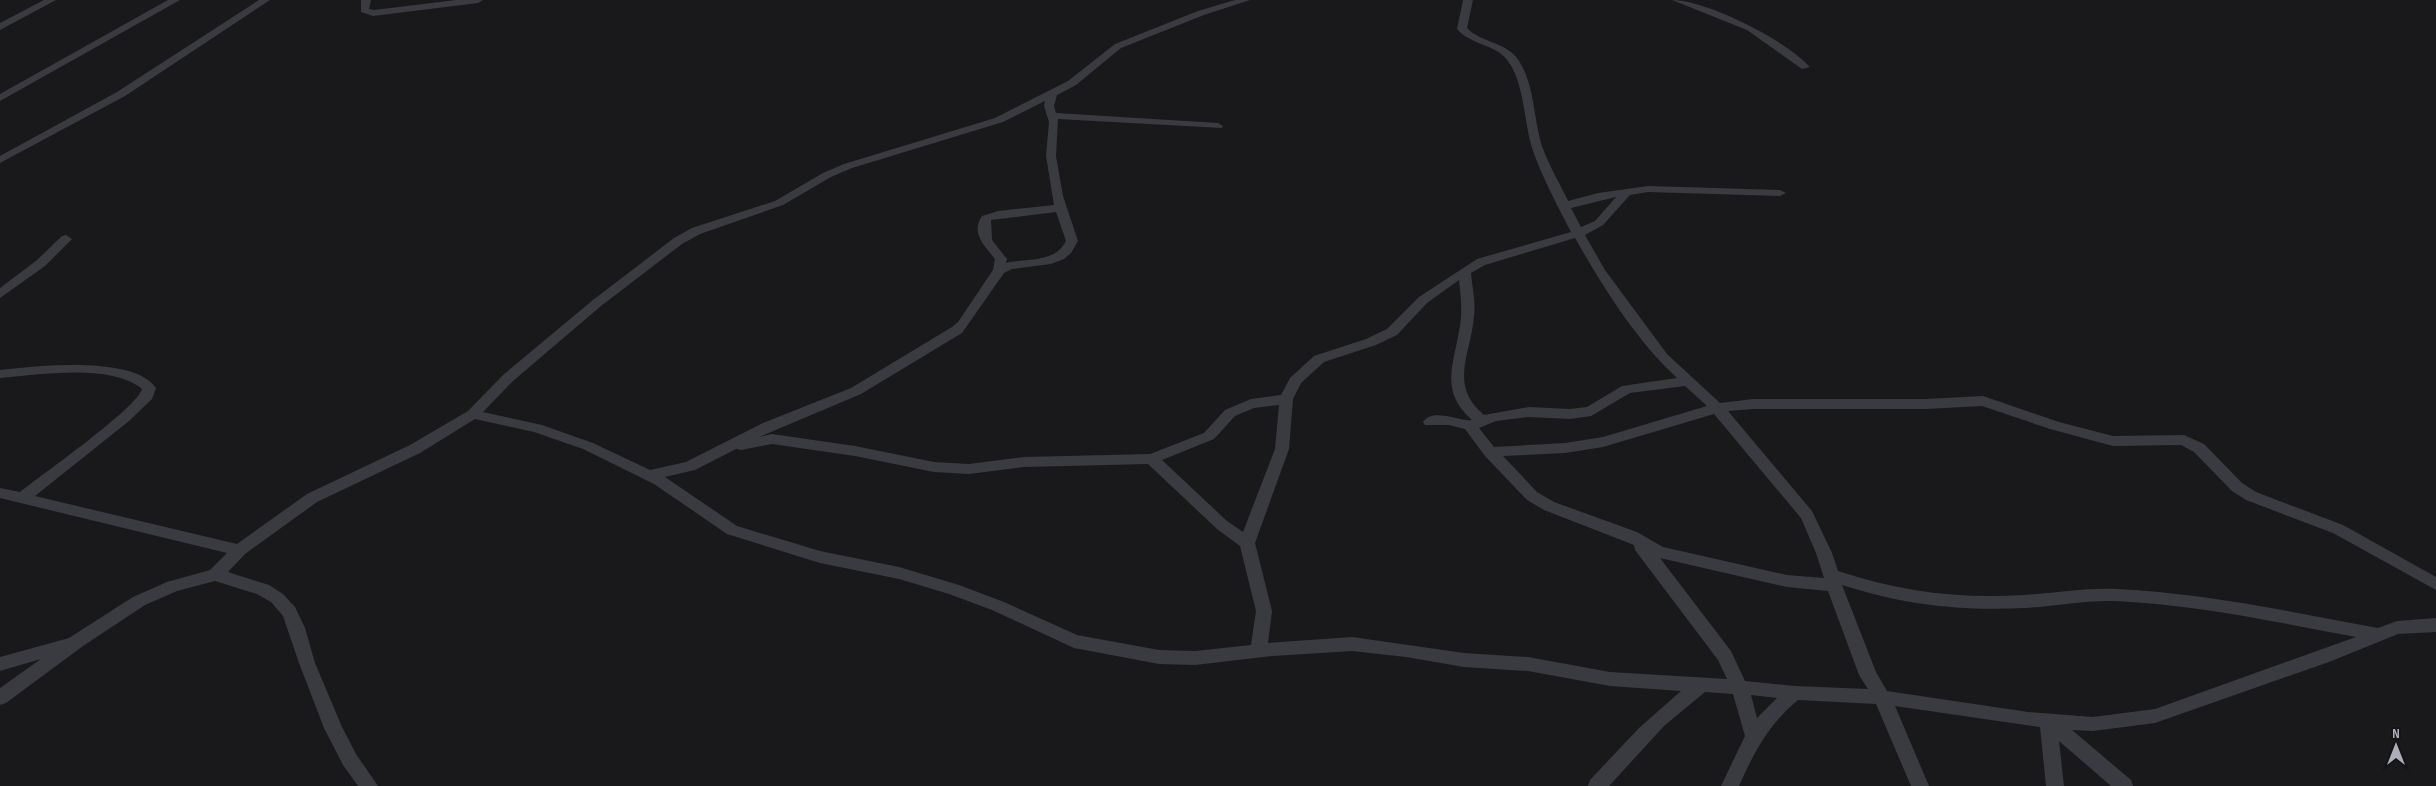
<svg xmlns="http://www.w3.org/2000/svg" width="2436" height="786" font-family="'Sofia Sans Condensed',sans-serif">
<rect width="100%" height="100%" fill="#19191b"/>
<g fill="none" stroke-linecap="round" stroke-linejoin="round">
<path fill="#3a3b40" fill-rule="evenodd" d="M44 0H56L0 30V23Z
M168 0H180L0 101V94Z
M259 0H270L125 96 0 163V156L117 92Z
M361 0H371L369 9 374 10 456 0H483L478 3 373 16 361 12Z
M1235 0H1250L1204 15 1121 48 1076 85 1057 95 1054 106 1056 113 1218 123 1223 126 1222 128 1058 119 1056 156 1063 196 1078 241 1071 253 1064 259 1051 264 1012 269 1004 273 962 333 861 394 759 437 772 434 855 446 934 462 969 464 1024 457 1150 454 1204 433 1225 410 1251 399 1281 395 1290 378 1314 356 1366 339 1387 329 1419 297 1477 259 1571 232C1558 207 1541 175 1532 148 1524 122 1524 82 1508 61 1496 44 1470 45 1457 29L1463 0H1473L1467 28C1480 42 1504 42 1516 57 1535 80 1533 121 1543 149 1550 167 1560 184 1568 201L1598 193 1648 186 1780 190 1786 193 1780 196 1648 192 1630 195 1603 225 1585 235 1605 270 1667 354 1720 403 1753 399H1926L1983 396 2059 422 2113 436 2184 435 2204 444 2242 483 2256 492 2343 525 2436 577V590L2333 533 2246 500 2232 491 2194 452 2181 445 2113 446 2050 429 1982 406 1926 409H1753L1728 411 1812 511 1832 553 1838 571C1902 592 1958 599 2025 595 2055 593 2086 588 2116 589 2204 593 2292 612 2378 628L2397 621 2436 618V632L2398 634 2329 662 2155 723 2093 731 2072 730 2131 780 2133 786H2111L2059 741 2064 786H2046L2040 727 1895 706 1929 786H1911L1876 704 1798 700C1769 724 1754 752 1739 786H1721L1745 736 1733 694 1705 692 1664 726 1609 786H1588L1590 780 1639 728 1681 691 1610 686 1528 671 1464 667 1406 657 1352 651 1273 656 1195 665 1159 664 1074 648 992 610 949 594 899 579 820 563 727 534 654 484 583 449 534 432 475 419 420 453 317 502 245 554 228 572 269 585 283 594 295 607 305 628 315 663 342 727 356 754 378 786H358L343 765 324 728 299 663 283 616 271 602 257 594 215 581 177 591 145 605 83 646 6 703 0 705V688L41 659 0 671V657L69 638 133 597 167 582 210 570 227 553 0 498V488L20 492C40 476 137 408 142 389 110 363 39 375 0 378V370C35 366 134 355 156 388L152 399 129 421 35 496 237 544 307 494 410 445 468 411 503 375 593 300 674 238 692 228 775 201 823 173 844 164 995 118 1068 81 1115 44 1198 11ZM1045 101 1044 106 1049 122 1046 156 1054 205 998 211 982 216C970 233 985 246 995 259L993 270 958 322 952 327 851 388 763 423 686 462 650 470 593 443 542 425 483 412 513 381 601 306 682 244 700 234 783 205 831 177 852 168 1003 122ZM1616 197 1595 221 1581 227 1571 208ZM1056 212 1066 241C1055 263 1028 258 1006 263L1007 259 992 240 991 220ZM1575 238C1603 287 1635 339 1677 378L1622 386 1587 407 1570 409 1529 407 1484 415C1448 385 1471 355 1474 316 1476 302 1472 287 1471 273L1485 265ZM1459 280C1461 298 1463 314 1459 331 1453 367 1440 392 1472 420 1459 422 1434 407 1423 422L1425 425H1449L1465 429 1485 456 1527 500 1544 510 1634 545 1635 550 1718 660 1727 679 1610 672 1528 657 1464 653 1352 637 1268 643 1272 611 1255 543 1289 449 1293 399 1301 383 1324 362 1376 345 1397 335 1427 303ZM1685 386 1707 406 1603 437 1565 443 1494 447 1479 428 1496 421 1529 417 1570 419 1591 416 1630 393ZM1279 405 1275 449 1243 532 1227 521 1162 460 1214 439 1235 416 1254 408ZM1714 414 1801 518 1816 553 1824 578 1787 575 1663 547 1637 532 1554 502 1537 492 1503 456 1565 453 1603 447ZM772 444 855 456 934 472 969 474 1024 467 1148 464 1217 529 1240 546 1256 611 1251 645 1195 651 1159 650 1077 635 1004 602 959 585 899 567 820 551 737 526 665 477 695 470 736 449 741 450ZM1660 558 1787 587 1828 591 1859 675 1868 689 1795 686 1745 681 1731 651ZM1842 585C1905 605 1959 611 2025 608 2055 606 2086 600 2116 601 2197 605 2276 622 2356 637L2155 709 2093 717 2028 712 1887 691 1876 672ZM1751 695 1777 698 1757 718Z
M1672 0C1707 0 1787 41 1810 67L1802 69 1747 30Z
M66 235 72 239 45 266 0 298V288L37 260 62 236Z"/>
</g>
<g transform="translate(2396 746)" stroke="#141416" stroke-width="4" paint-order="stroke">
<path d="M0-4L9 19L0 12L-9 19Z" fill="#acafba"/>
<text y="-8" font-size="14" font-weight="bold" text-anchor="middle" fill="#acafba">N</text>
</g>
</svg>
